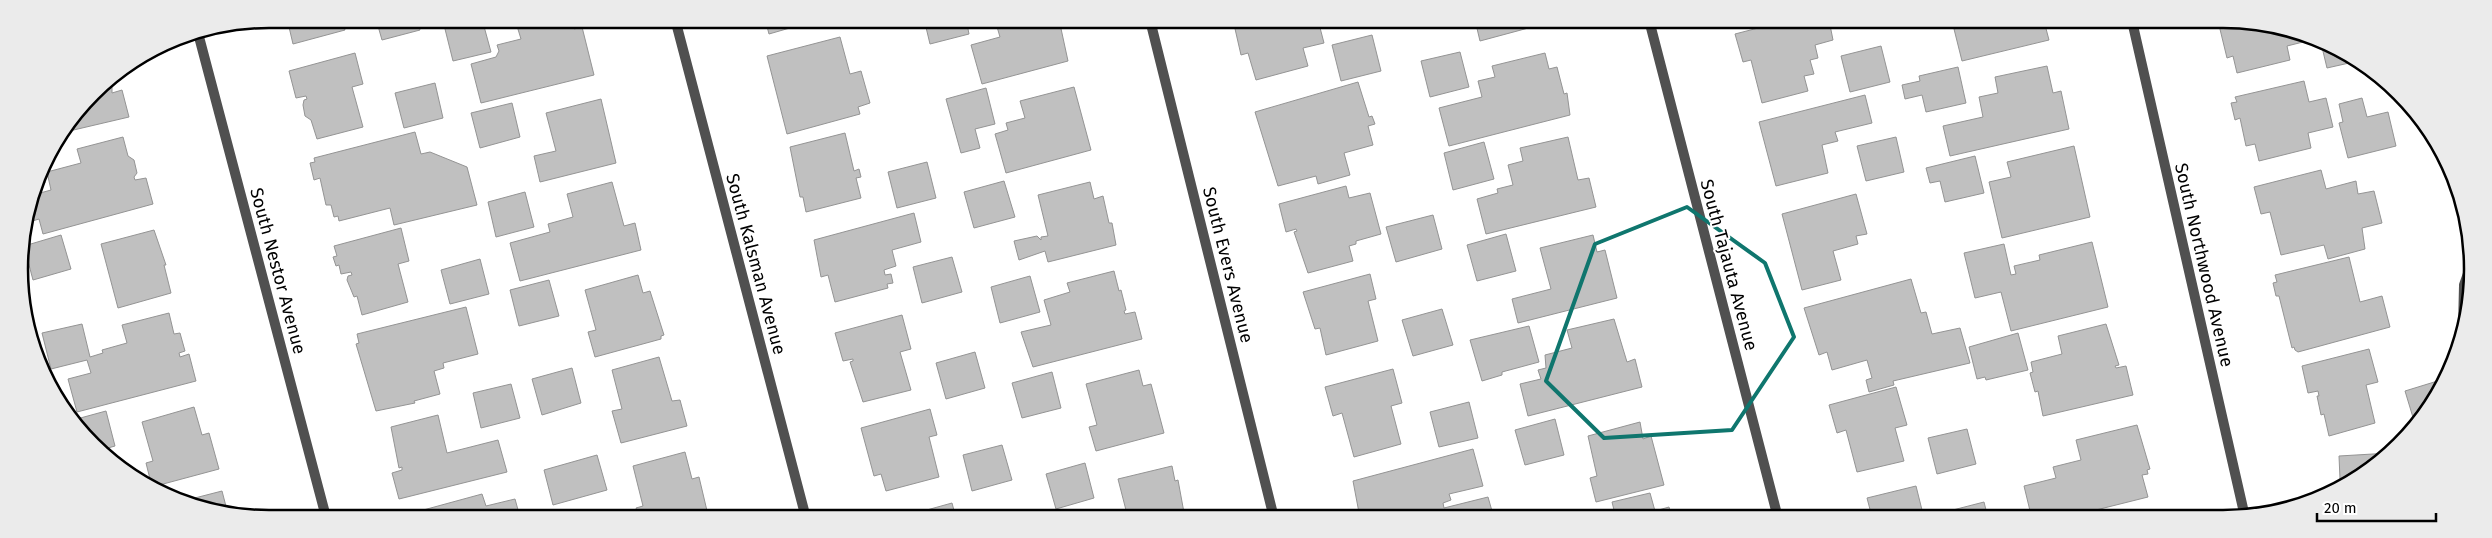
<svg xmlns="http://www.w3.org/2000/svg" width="2492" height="538" font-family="'Fira Sans',sans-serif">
<rect width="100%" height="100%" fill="#fff"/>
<path fill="#c0c0c0" stroke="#949494" d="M279 19H342L345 30 293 44 289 27 281 28Z
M376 19H417L420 30 382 40Z
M469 19H482L491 52 453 61 444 25Z
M545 19H572L574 29 582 27 594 75 481 103 471 64 496 57 499 51 497 45 521 39 517 26Z
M765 19H814V21L769 34Z
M924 19H966L969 34 930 44Z
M995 20H1052L1054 25 1060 24 1068 61 982 84 971 45 1000 37Z
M1233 20H1318L1324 43 1303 48 1308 66 1256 80 1248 53 1241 55Z
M1456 20H1475L1457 25Z
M1475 20H1547V23L1480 41Z
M1789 20H1829L1833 40 1815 45 1818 58 1810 60 1814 74 1804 76 1808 91 1762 103 1751 60 1743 62 1735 34Z
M1903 20 1923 21 1904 25Z
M1985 21H2044L2049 40 1962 61 1954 29Z
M2218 21H2255L2311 40 2287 46 2290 60 2237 73 2233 56 2227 58Z
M1372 35 1381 71 1341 81 1332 45Z
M840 37 850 74 861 71 870 103 858 107 860 114 787 134 767 56Z
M2321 43 2348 52 2358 61 2327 68Z
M1881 46 1890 82 1850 92 1841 56Z
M1460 52 1469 87 1430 97 1421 61Z
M355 53 363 84 352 87 363 127 317 139 311 120 305 116 303 105 304 100 307 99 306 96 296 98 289 71Z
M1545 53 1549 69 1557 67 1564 94 1567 93 1570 115 1449 146 1439 108 1482 97 1478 81 1495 77 1492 66Z
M2047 66 2053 93 2061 91 2069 129 1950 156 1943 126 1983 117 1979 97 1998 93 1995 77Z
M1958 67 1966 103 1926 112 1922 95 1905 99 1902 85 1920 81 1919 76Z
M112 79V93L122 90 129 117 65 132 92 92Z
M2304 81 2309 102 2326 98 2333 127 2308 133 2311 148 2259 161 2255 144 2246 146 2240 118 2235 120 2231 103 2237 102 2235 97Z
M1358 82 1369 117 1372 116 1375 124 1368 126 1373 145 1344 153 1350 175 1318 184 1316 176 1278 186 1255 112Z
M435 83 443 118 404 128 395 93Z
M1074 87 1091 150 1006 173 995 134 1008 130 1006 123 1025 118 1020 101Z
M986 88 995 124 975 129 980 148 961 153 946 99Z
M1865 95 1872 123 1835 132 1838 141 1822 145 1828 173 1776 186 1759 122Z
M2362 98 2367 117 2388 112 2396 146 2348 158 2339 123 2343 122 2339 104Z
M601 99 616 163 540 182 534 156 556 151 546 113Z
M512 103 520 137 480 148 471 113Z
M415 132 421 154 430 152 467 167 477 205 394 225 390 208 339 221 338 216 334 217 331 205H326L320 178 314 180 310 163 315 162 314 158Z
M845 133 854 171 859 169 861 177 856 178 861 198 806 212 803 197H800L790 147Z
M123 137 128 156 134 160 137 173 134 177 135 180 146 178 153 204 43 234 39 219 26 223 33 195 51 190 47 172 81 163 77 149Z
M1568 137 1578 180 1589 178 1596 207 1486 234 1477 199 1498 193 1497 189 1513 185 1508 165 1523 161 1520 148Z
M1896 137 1904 172 1866 181 1857 146Z
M1484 142 1494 179 1453 190 1444 153Z
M2074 146 2090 217 2002 238 1989 182 2011 177 2007 162Z
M1975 156 1984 193 1945 202 1940 181 1930 183 1926 168Z
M927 162 936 198 897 208 888 172Z
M41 168 45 183 35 185 38 173Z
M2321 170 2326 189 2356 181 2358 194 2374 191 2382 223 2362 228 2365 249 2328 259 2324 245 2281 255 2270 212 2261 214 2254 187Z
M1004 181 1015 217 974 228 964 192Z
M612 182 624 226 635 223 641 250 520 281 510 243 550 232 548 224 573 217 567 194Z
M1090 182 1094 199 1103 196 1109 223H1112L1116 245 1048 262 1045 251 1019 260 1014 241 1037 236 1041 240V237L1048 236 1038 195Z
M1346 186 1349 198 1370 193 1381 234 1356 241V244L1349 246 1353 261 1308 273 1294 232 1297 231 1296 229 1286 232 1279 204Z
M525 192 534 227 496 237 488 202Z
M1856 194 1867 234 1856 236 1858 244 1833 251 1841 280 1802 290 1782 214Z
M914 213 921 242 892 250 896 266 884 270 885 275 891 274 893 283 887 284 888 288 835 302 828 275 821 277 814 240Z
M1433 215 1442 249 1396 262 1386 227Z
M401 228 409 261 398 264 408 302 362 315 357 296 354 297 347 280 348 276 352 275 351 272 341 274 339 265 336 266 333 257 337 256 334 246Z
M154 230 166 265H164L171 293 118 308 101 244Z
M1506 234 1516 271 1477 281 1467 245Z
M61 235 71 269 33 280 24 246Z
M1593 235 1597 252 1605 250 1617 298 1518 323 1512 299 1551 289 1540 248Z
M2092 242 2108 307 2011 331 2001 292 1975 298 1964 253 2004 244 2011 275 2016 274 2014 266 2040 260 2039 255Z
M952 257 962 292 922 303 913 267Z
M2349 257 2360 302 2382 296 2390 327 2298 352 2295 350 2294 347 2292 348 2279 296H2276L2273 283 2277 282 2275 275Z
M480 259 489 294 450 304 441 270Z
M1114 271 1119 291 1121 290 1126 310 1124 311 1125 314 1135 312 1142 339 1033 367 1021 332 1051 325 1044 300 1070 292 1067 283Z
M1370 274 1376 299 1368 301 1378 341 1326 355 1320 328 1315 329 1303 292Z
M638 275 643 293 650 291 664 335 661 336V339L595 357 588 332 596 330 585 290Z
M1030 276 1040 312 1000 323 991 287Z
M1911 279 1921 313 1926 312 1932 334 1960 328 1970 363 1893 381 1894 385 1869 392 1866 380 1872 378 1867 360 1832 370 1827 352 1819 355 1804 308Z
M549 280 559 316 519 326 510 290Z
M466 307 478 354 443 363 444 368 434 371 440 394 414 401 415 403 376 411 356 344 359 343 357 334Z
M1442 309 1453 345 1413 356 1402 320Z
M169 313 174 334 180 333 185 351 179 353 180 357 189 354 196 381 77 412 68 379 91 373 87 360 51 369 42 333 82 324 90 357 103 353 102 350 127 343 122 325Z
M902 315 911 349 900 352 911 390 863 402 850 362 853 361V359L843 361 835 333Z
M1614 319 1627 362 1635 359 1642 387 1528 416 1520 384 1541 379 1538 370 1546 368 1545 355 1572 348 1567 330Z
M2106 324 2119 365 2115 366 2116 368 2126 366 2133 395 2043 416 2038 391 2035 392 2030 373 2033 372 2031 362 2062 354 2058 336Z
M1529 326 1539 362 1502 372V375L1482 381 1470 340Z
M2018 333 2028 370 1986 380 1985 377 1977 379 1969 347Z
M2369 349 2378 382 2366 385 2375 423 2329 436 2324 414 2321 415 2317 396H2319L2318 391 2308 393 2302 366Z
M975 352 985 388 946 399 936 363Z
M659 357 672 401 680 400 687 426 621 443 612 411 622 409 612 370Z
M572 368 581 403 542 415 532 379Z
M1393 369 1402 403 1391 406 1401 444 1354 457 1342 413 1333 416 1325 387Z
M1139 370 1143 386 1151 384 1164 433 1096 451 1089 427 1097 425 1086 384Z
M1052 372 1061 408 1022 418 1012 383Z
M2444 379 2446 382 2415 424 2405 391Z
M511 384 520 418 481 428 473 393Z
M1896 387 1907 425 1895 428 1904 461 1857 472 1846 430 1837 433 1829 405Z
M1469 402 1478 438 1439 447 1430 412Z
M194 407 202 435 209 433 219 469 152 487 146 463 153 461 142 422Z
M930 409 937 435 929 437 939 477 886 491 881 474 874 476 861 428Z
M106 411 115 446 101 450 81 434 73 420Z
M438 415 447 453 498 440 507 472 399 499 392 473 402 470V467L399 468 391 427Z
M1555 419 1564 455 1525 465 1515 430Z
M1640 422 1643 439 1651 436 1664 485 1596 502 1590 478 1597 476 1588 436Z
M2137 425 2150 469 2147 470 2148 474 2142 475 2148 497 2060 519H2032L2024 486 2056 478 2053 467 2081 460 2076 440Z
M1967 429 1976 464 1937 474 1928 438Z
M1002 445 1012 480 972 491 963 455Z
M1473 449 1483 486 1449 494 1451 500 1443 503 1444 508 1488 497 1494 518H1360L1353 481Z
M685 452 692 479 699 477 708 515 697 517H639L636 508 643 506 633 466Z
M2390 453 2345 485 2344 478 2340 479 2339 456Z
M597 455 607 490 553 505 544 470Z
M1085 463 1094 498 1056 509 1046 474Z
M1172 466 1175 481 1178 480 1185 518H1128L1118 479Z
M1916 486 1923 514 1917 516 1918 518H1867L1872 517 1867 498Z
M222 491 228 514 187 500Z
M1650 493 1655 511 1669 507 1672 518H1616L1612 502Z
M482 494 486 506 515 499 520 517H404L405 515Z
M1984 502 1988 518H1951L1949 511Z
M952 503 956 518H898Z
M1579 513 1581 518H1558Z"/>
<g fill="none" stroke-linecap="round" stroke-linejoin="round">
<path stroke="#505050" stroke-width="10" d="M2463 328 2464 285 2469 271"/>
<path stroke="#505050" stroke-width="10" d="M675 19 806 518
M1150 20 1274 518
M1649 20 1778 518
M2132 21 2245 517
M198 33 326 517"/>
</g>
<path fill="none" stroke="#0f766e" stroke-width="4" stroke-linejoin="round" d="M1687 207 1765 263 1794 337 1732 430 1604 438 1546 381 1595 244Z"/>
<g text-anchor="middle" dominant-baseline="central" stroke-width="4" stroke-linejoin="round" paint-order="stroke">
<g font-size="18" fill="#000" stroke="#fff">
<text transform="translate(756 264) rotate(75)">South Kalsman Avenue</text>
<text transform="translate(1228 265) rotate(76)">South Evers Avenue</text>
<text transform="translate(1729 265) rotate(75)">South Tajauta Avenue</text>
<text transform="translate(2204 265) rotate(77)">South Northwood Avenue</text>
<text transform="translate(278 271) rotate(75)">South Nestor Avenue</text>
</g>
</g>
<path d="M0 0H2492V538H0ZM269 28H2223A241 241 0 0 1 2464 269V269A241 241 0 0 1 2223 510H269A241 241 0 0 1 28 269V269A241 241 0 0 1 269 28Z" fill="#ebebeb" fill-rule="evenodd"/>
<path fill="none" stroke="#000" stroke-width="2.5" d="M269 28H2223A241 241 0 0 1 2464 269V269A241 241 0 0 1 2223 510H269A241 241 0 0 1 28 269V269A241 241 0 0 1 269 28Z"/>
<path d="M2317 513v8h119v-8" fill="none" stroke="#000000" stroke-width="2.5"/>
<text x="2324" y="513" font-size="15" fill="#000000" stroke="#ffffff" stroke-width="4" paint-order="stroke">20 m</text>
</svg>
